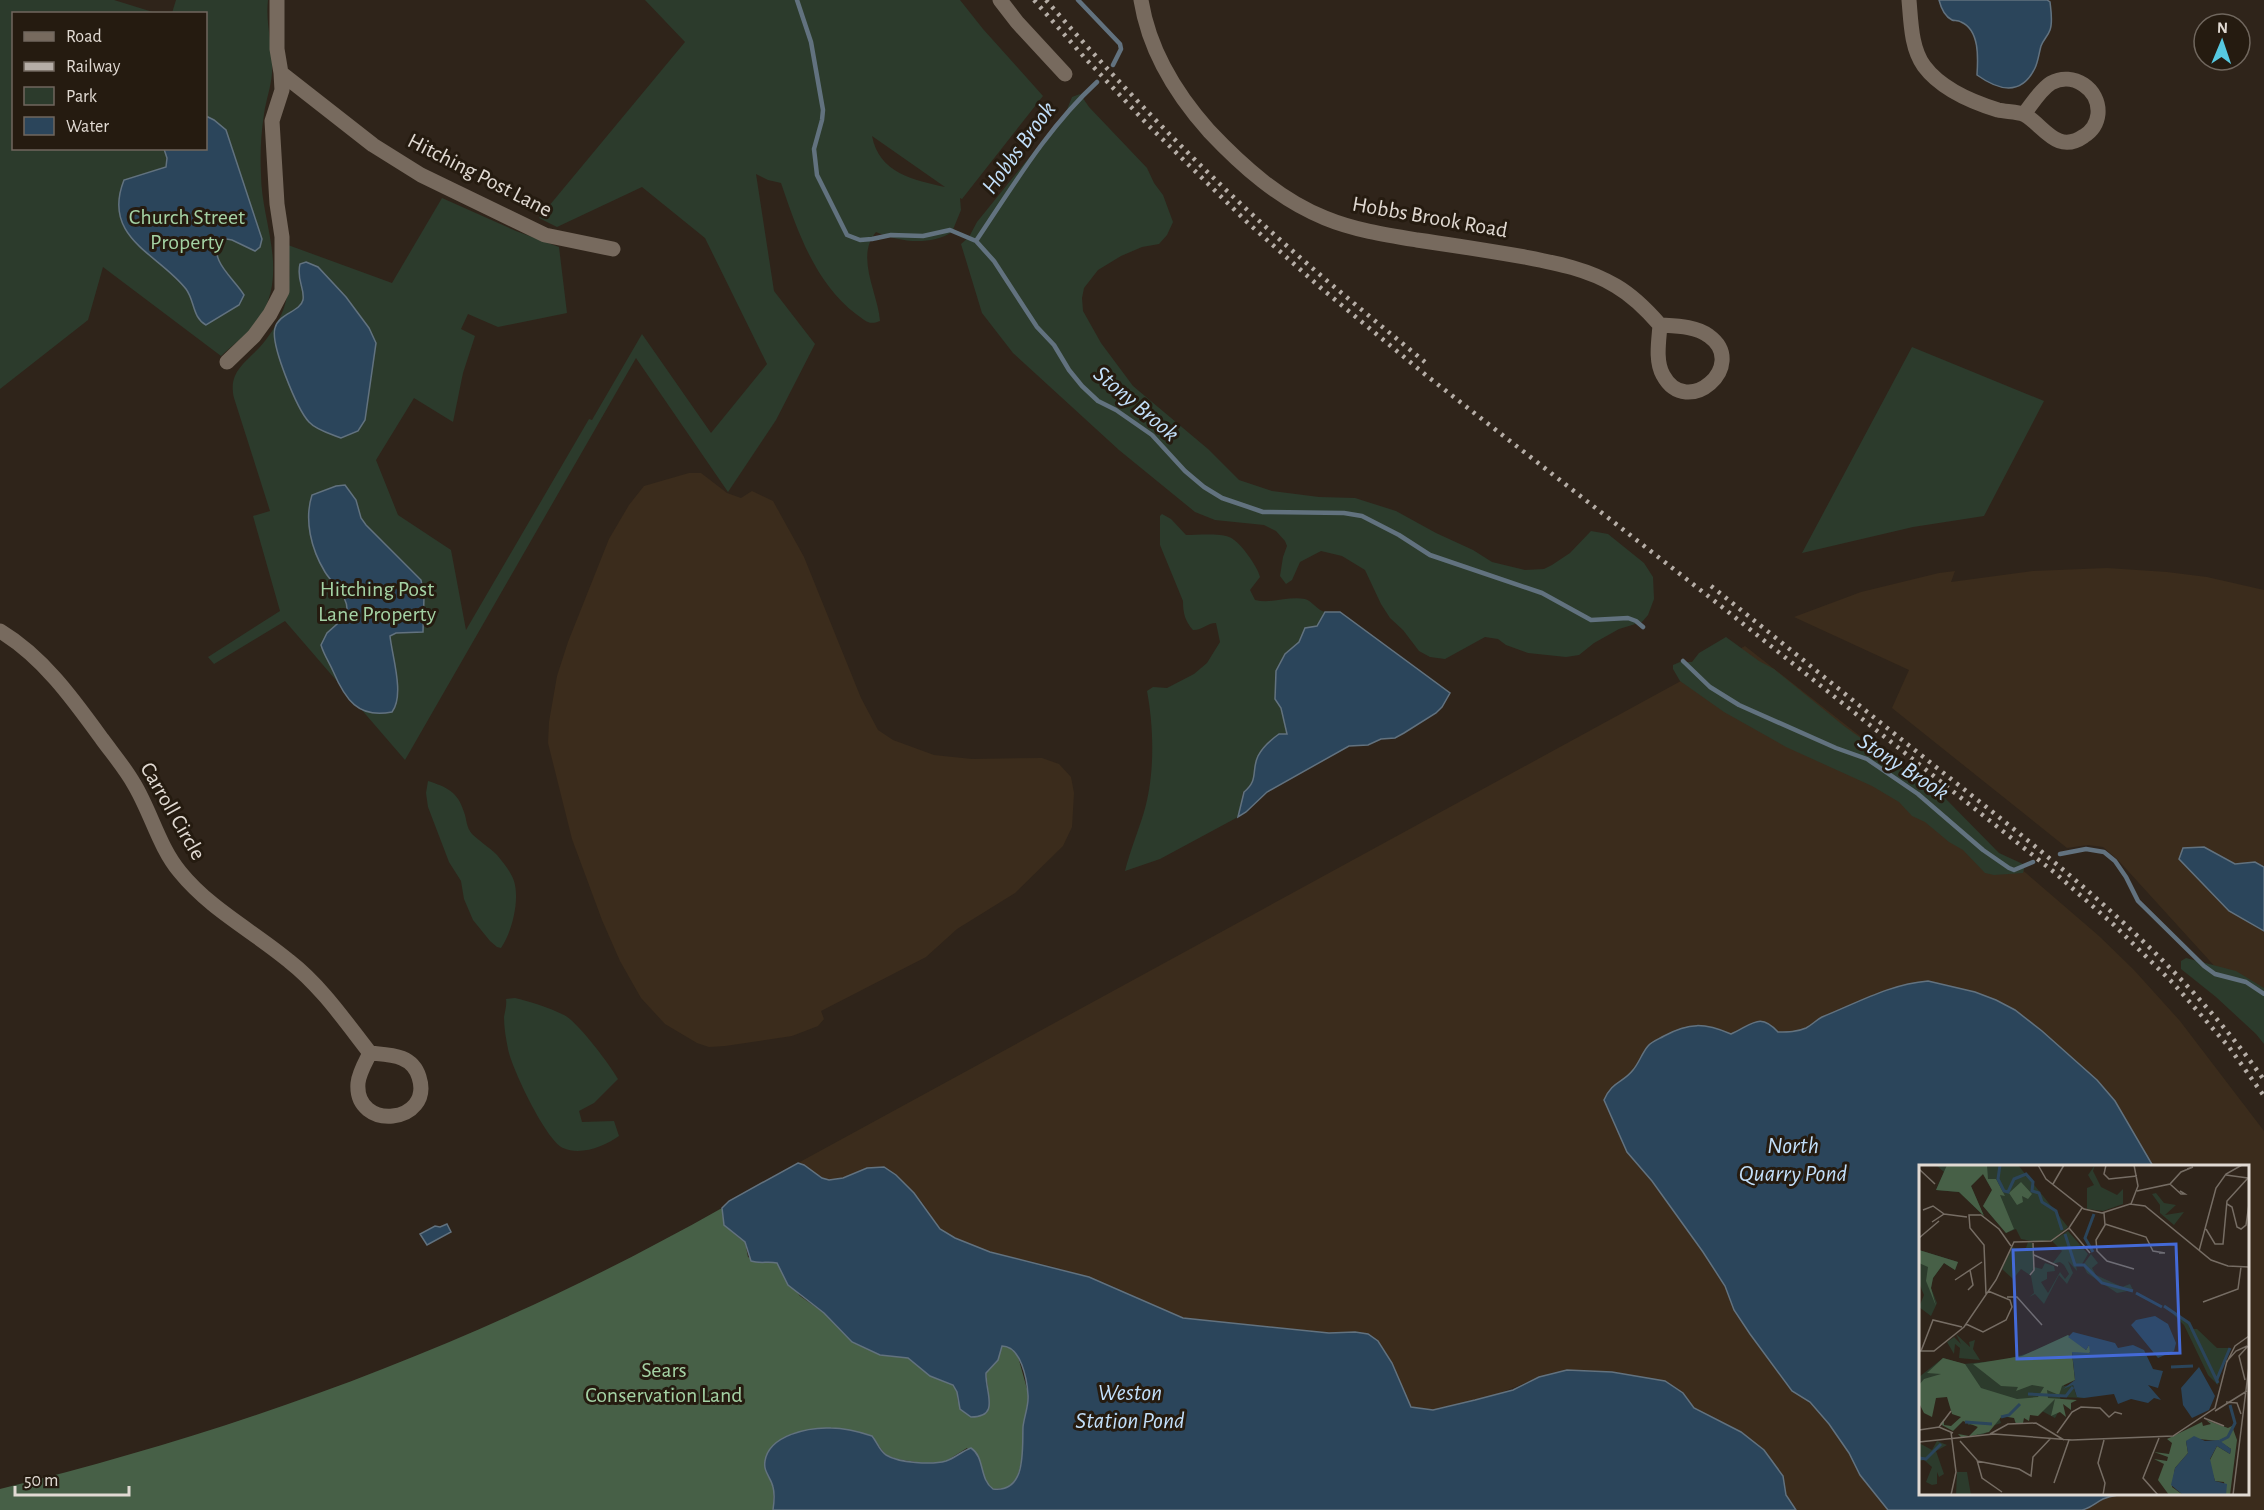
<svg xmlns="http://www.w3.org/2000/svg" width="2264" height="1510" font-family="'Alegreya Sans',sans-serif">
<rect width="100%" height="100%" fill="#2f241a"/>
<path fill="#3b2c1c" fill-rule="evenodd" d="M689 473H701L727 493 741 498 752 491 773 501 804 557 861 698 878 730 893 740 934 755 972 759 1042 758 1059 764 1071 777 1074 793 1072 827 1063 846 1015 893 957 929 926 957 821 1011 824 1019 818 1026 792 1036 725 1046 709 1047 697 1043 665 1024 641 998 620 961 602 920 572 839 548 743 549 722 557 676 568 642 609 539 629 505 644 486Z
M2107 568 2167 572 2207 577 2264 590V992L2219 971 2118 860 2103 847 2088 845 2067 848 1892 708 1909 670 1794 617 1861 592 1939 573 1955 571 1951 582 2033 571Z
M1745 646 1874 747 1869 759 1983 847 2019 867 2099 936 2134 970 2180 1021 2264 1131V1510H1796L1786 1495 1783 1476 1764 1450 1741 1432 1694 1408 1683 1393 1665 1381 1582 1370 1551 1373 1490 1397 1433 1410 1414 1409 1411 1408 1392 1363 1378 1341 1355 1332 1341 1334 1183 1318 1103 1282 1054 1267 990 1252 955 1238 940 1229 922 1202 890 1170 879 1167 867 1168 843 1178 829 1180 822 1178 804 1165 798 1163ZM1920 1166H2248V1494H1920Z"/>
<path fill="#2c3b2c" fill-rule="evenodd" d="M0 0H114L156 13 14 14V148H206V14L172 13 176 0H268C265 25 274 48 272 73 271 87 266 100 264 114 261 133 260 154 261 174 261 216 283 259 268 301 258 329 241 337 221 356L103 267 88 320 0 389Z
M645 0H960L983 29 1043 96 962 199 960 198 961 210 952 232C930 246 899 242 876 232 855 257 878 293 880 321 868 326 865 320 856 314 815 283 797 230 781 183L768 180 756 174 774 291 815 344 776 420 728 492 636 358 405 760 285 621 214 664 208 657 280 611 253 516 270 511 234 398C228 373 244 364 259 348 268 338 276 326 282 313 291 291 290 269 288 245L392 283 442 198 516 231 559 247 567 313 498 327 468 314 461 329 475 336 463 373 453 422 414 398 376 460 398 515 451 550 466 630 589 419 592 420 642 334 711 433 767 364 705 238 642 187 557 227 539 218 685 42ZM872 136 945 187C913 180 879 173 872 136Z
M1080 94 1089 107 1147 168 1154 183 1163 195 1173 222 1167 235 1159 244 1142 247 1121 256 1098 270 1084 288 1082 298 1083 311 1101 343 1133 386 1208 449 1239 480 1272 491 1319 497 1355 498 1396 511 1436 533 1473 550 1492 562 1525 570 1544 569 1552 565 1570 553 1591 531 1608 534 1644 563 1653 577 1654 599 1648 615 1642 622 1619 629 1594 643 1579 655 1566 657 1528 653 1506 645 1498 639 1485 637 1445 659 1430 657 1419 651 1403 630 1390 618 1381 604 1365 570 1342 556 1321 551 1300 562 1292 580 1286 584 1280 576 1283 557 1287 546 1285 541 1276 531 1264 525 1215 520 1195 512 1119 450 1013 353 982 313 961 244 969 237 977 222 1066 112 1072 97Z
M1912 347 2044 401 1984 516 1913 527 1802 553Z
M1162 514 1171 519 1186 535C1197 535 1219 533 1229 537 1239 540 1258 567 1260 577L1250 590 1255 600C1272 604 1288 596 1305 599 1312 601 1317 610 1325 612L1317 626 1301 636 1299 642 1285 654 1276 671 1275 699 1281 708 1287 735C1248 742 1266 776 1243 792L1238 817 1160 859 1125 871C1130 851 1138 832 1144 812 1155 775 1154 728 1147 691L1153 687 1167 688 1194 674 1207 663 1220 642 1216 623C1207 623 1203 630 1193 630 1185 621 1183 613 1183 601L1160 545V516Z
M1726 637 1759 661 1774 669 1844 726 1908 772 1924 788 1943 796 1999 853 2025 865 2023 873 1994 875 1985 873 1963 850 1949 842 1925 822 1912 816 1899 802 1872 786 1786 747 1724 712 1680 681 1673 669V665L1680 662H1692L1699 653Z
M428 781C447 787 458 792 464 812 467 820 466 827 472 834 479 841 489 847 497 855 503 862 511 872 514 881 520 900 512 932 501 948L497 947 490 941 473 920 464 899 461 881 449 862 428 807 426 793Z
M2186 958 2236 971 2264 988V1044L2256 1034 2216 997 2181 969V961Z
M515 998C531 1002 548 1007 564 1015 578 1022 610 1065 618 1079L594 1103 579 1111 582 1122 614 1121 619 1136C605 1146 581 1156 563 1148 546 1140 512 1069 508 1049 506 1039 504 1028 504 1017 505 1011 507 1005 506 999Z"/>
<path fill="#476047" d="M722 1208C722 1225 732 1233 745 1242L748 1257C759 1264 766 1260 777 1263L783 1275 800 1296 824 1313 852 1342 880 1355 908 1358 930 1376 953 1385 957 1392 958 1402 989 1397 986 1373 998 1360 1002 1346 1012 1348 1017 1353 1029 1396 1023 1427V1456L1017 1478 1007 1488 993 1489 988 1485 984 1477 981 1465 967 1448 946 1461 935 1464 922 1463 897 1459 886 1455 876 1442 842 1429 831 1428 791 1434 771 1481 774 1488 773 1510H0V1489C254 1427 494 1337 722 1208Z"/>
<path fill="#2b455b" stroke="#62727f" stroke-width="1.5" d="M1939 0H2047L2050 2C2051 11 2053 22 2050 30 2048 36 2043 40 2041 46 2039 53 2038 62 2035 68 2021 97 1998 90 1977 75 1978 59 1980 30 1961 22 1958 20 1954 21 1952 20 1944 16 1941 8 1939 0Z
M206 116 214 120 226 130 262 239 260 247 255 251 232 240 221 238C206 259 234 278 244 295L239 305 206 325C192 317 195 301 186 289 159 254 101 238 124 180L166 167 167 158 164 149 206 148Z
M306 262 318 267 346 297 369 328 376 343 365 420 358 431 341 438C331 434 316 430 309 422 297 409 270 344 275 328 279 313 300 312 303 300 305 288 296 280 300 264Z
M345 485 356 500 361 518 366 525 421 580 424 596 423 632 396 633 390 636C392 656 405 695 392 712 358 719 345 699 333 671 329 662 324 655 321 645L327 633 346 616C352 599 333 585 325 572 311 549 304 520 312 495L336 486Z
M1325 612H1340L1450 693 1442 707 1436 713 1404 733 1395 738 1381 739 1368 745 1349 746 1267 792 1246 812 1238 817 1244 792C1259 780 1251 771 1258 756 1262 748 1272 739 1279 734H1287L1281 708 1275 699 1276 671 1285 654 1299 642 1305 628 1317 626Z
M2204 847 2235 864 2255 862 2264 867V931L2229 911 2179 859 2183 848Z
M1928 981 1975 992 1996 1000 2015 1010 2042 1031 2097 1080 2115 1101 2153 1166H1920V1494H2133C2123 1494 2113 1495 2103 1499 2095 1503 2091 1508 2082 1510H1888L1860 1475 1849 1453 1829 1424 1810 1402 1792 1391 1750 1334 1734 1310 1725 1286 1703 1252 1652 1181 1627 1152 1604 1100C1612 1081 1623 1083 1633 1070 1639 1063 1642 1053 1648 1046 1652 1041 1659 1039 1664 1036 1689 1022 1705 1023 1731 1034 1753 1024 1760 1012 1778 1032 1788 1032 1797 1032 1806 1028 1812 1025 1816 1020 1822 1017 1857 1003 1890 984 1928 981Z
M798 1163 804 1165 822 1178 829 1180 843 1178 867 1168 884 1167 896 1175 914 1193 940 1229 955 1238 990 1252 1089 1277 1183 1318 1329 1333 1355 1332 1368 1334 1378 1341 1392 1363 1411 1407 1433 1410 1475 1400 1513 1390 1539 1377 1567 1370 1612 1372 1665 1381 1683 1393 1694 1408 1741 1432 1764 1450 1783 1476 1786 1495 1796 1510H773C774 1503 775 1494 773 1487 771 1477 763 1472 765 1461 769 1435 809 1427 831 1428 844 1428 860 1432 872 1436 877 1442 879 1450 886 1455 899 1463 932 1465 946 1461 955 1458 962 1451 971 1448 985 1457 979 1479 993 1489 1027 1493 1022 1449 1023 1427 1024 1417 1029 1405 1028 1395 1027 1379 1021 1346 1002 1346L998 1360 986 1373C985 1392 1001 1417 971 1417L960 1409 957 1392 953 1385 930 1376 908 1358 880 1355 852 1342 824 1313 788 1285 777 1263C768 1261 760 1264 751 1261L745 1242 724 1225 722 1208 729 1201Z
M447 1224 451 1232 427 1245 420 1234 435 1226 440 1227Z"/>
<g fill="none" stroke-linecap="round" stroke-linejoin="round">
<path stroke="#62727f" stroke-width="4.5" d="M797 0 811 42 823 110 822 120 814 149 817 175 847 235 860 240 872 239 891 235 923 236 950 230 976 241 994 261 1037 327 1054 345 1069 370 1082 386 1098 401 1116 410 1152 435 1185 471 1204 487 1222 498 1263 512 1344 513 1362 516 1399 535 1430 555 1542 593 1591 620 1628 618 1636 621 1643 627
M1078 0 1120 44 1121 49 1113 65
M976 241C1013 186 1048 127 1097 82
M1683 661 1710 687 1739 705 1836 748 1867 759 1918 794 1983 850 2009 868 2014 870 2033 862
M2060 854 2086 849 2104 852 2115 861 2126 877 2138 901 2204 966 2215 974 2246 982 2264 994"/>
<path stroke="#776a5e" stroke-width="15" d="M1000 0 1017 22 1065 74
M1141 0C1149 50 1176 94 1209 131 1242 166 1280 200 1325 218 1354 230 1386 235 1417 240 1453 245 1489 251 1525 257 1556 263 1588 269 1616 286 1633 296 1647 310 1660 325
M1909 0C1911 22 1911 48 1924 66 1941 89 1972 102 1998 110 2006 112 2018 111 2025 115 2044 126 2057 155 2084 136 2092 131 2097 123 2098 114 2100 89 2073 71 2051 83 2040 90 2032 104 2024 114
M281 73 373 145 421 175 545 235 613 249
M1660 325C1676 326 1696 326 1709 336 1749 365 1687 420 1663 375 1655 361 1659 340 1660 325Z
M227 362 254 336 270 314 282 291V237L277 204 272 121 282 90 281 73 277 49V0
M0 631C43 657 73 699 102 739 113 754 125 768 134 784 151 812 159 847 180 872 210 909 253 931 289 961 321 986 345 1021 370 1053
M370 1053C389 1055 412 1054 419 1077 434 1124 354 1132 358 1083 359 1073 365 1063 370 1053Z"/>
<path stroke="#b6aea7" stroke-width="4.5" stroke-dasharray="3 6" stroke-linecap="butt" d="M1034 0 1084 57 1149 126 1248 223 1321 288 1427 376 1717 603 2054 872 2114 925 2173 983 2229 1047 2264 1096
M1046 0C1112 76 1181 149 1255 217 1310 268 1368 315 1425 362
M1711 586C1788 647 1864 710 1941 771 2058 864 2177 956 2264 1080"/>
</g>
<g text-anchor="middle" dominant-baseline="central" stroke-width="6" stroke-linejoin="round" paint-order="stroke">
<g font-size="22" fill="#e1dad3" stroke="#251b10">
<text transform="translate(480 175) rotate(27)">Hitching Post Lane</text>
<text transform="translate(1430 217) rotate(10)">Hobbs Brook Road</text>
<text transform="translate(173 811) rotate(60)">Carroll Circle</text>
</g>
<g font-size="22" fill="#a4d2a4" stroke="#251b10">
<text x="187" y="217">Church Street<tspan x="187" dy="25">Property</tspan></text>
<text x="377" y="589">Hitching Post<tspan x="377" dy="25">Lane Property</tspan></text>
<text x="664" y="1370">Sears<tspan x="664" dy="25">Conservation Land</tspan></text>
</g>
<g font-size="24" font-style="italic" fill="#c2dffa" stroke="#251b10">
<text transform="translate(1019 148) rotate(-54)">Hobbs Brook</text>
<text transform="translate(1136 404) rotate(40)">Stony Brook</text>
<text transform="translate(1903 767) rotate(33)">Stony Brook</text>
<text x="1793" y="1146">North<tspan x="1793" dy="28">Quarry Pond</tspan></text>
<text x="1130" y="1393">Weston<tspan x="1130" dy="28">Station Pond</tspan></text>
</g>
</g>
<g transform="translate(1919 1165)">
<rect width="330" height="330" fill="#2f241a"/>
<path d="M17 0H99L149 62 133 75 118 77 102 74 97 64 87 68 64 41 73 25 64 9 52 21 65 51 40 27 17 25 25 7ZM176 0 174 6 182 22 198 30 204 24V39L184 46 168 44V23L175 20 169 10ZM237 28 245 38 257 40 246 50 265 47 255 60 241 48V40L233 29ZM149 66 169 89 163 99 157 100 158 106 149 96 154 108 151 113 148 119 140 110 125 139 116 129 110 132 115 128 112 111 115 102 123 104 126 98 135 101 136 106 128 107V114L122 117 129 128 141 107 146 114 150 109 145 100 141 97 133 99 143 86 133 76ZM109 77 114 78V104L111 110 102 104 94 114 83 104 93 82 106 86ZM0 85 39 97 36 105 25 98 14 113 12 123 18 138 12 151 0 142 5 130 0 118ZM172 89 179 98 173 103 177 110 203 122 211 119 214 125 198 128 168 108 164 100ZM254 149 268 156 271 164H278L298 183H311L302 201 299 220 289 210 265 160ZM37 169 51 182 50 177 56 175 54 184 61 195 40 193 41 183 36 179 35 189 28 177 35 172 42 179ZM149 170 145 221 154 220 157 230 165 233 141 232 143 240 136 253 123 246 94 247 80 252 82 258 64 264 67 268 59 271 58 260H49V236L30 230 0 229V212L24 193 45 199 84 195 118 186ZM18 276 28 280 17 286 25 309 20 312 18 307V319L13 320 7 317 13 302 5 295 0 296V278L13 285ZM38 307H48L52 330H37Z" fill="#2c3b2c"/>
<path d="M28 0H68L69 14H77L86 31 81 30 95 64 87 68 64 41 73 25 64 9 52 21 65 51 40 27 17 25ZM102 17 113 29 109 34 103 31 104 37 98 40 90 28ZM0 85 39 97 36 105 25 98 14 113 12 123 17 141 7 116 9 102 0 98ZM149 170 167 185 170 180 172 183 170 190 153 188 156 215 143 221 140 230 128 225 129 233 158 235 152 238V245L144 239 147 252 141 247 132 251 136 234 119 251 111 250 110 256 105 253 104 258 97 259 95 253 83 251 70 267 48 272H42L39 269 50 271 59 262 44 256 34 266 21 259 25 254V260L32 261 42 252 33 249 28 232 17 233 13 252 5 248 0 238V220L5 214 22 209 8 208 24 193 46 199 62 223 98 234 119 232 125 222 113 220 97 226 99 222 82 221 54 199 103 191ZM287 255 309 263 313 261 318 275 311 330H307L305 317 296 316 290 297 298 281 311 289 312 284 300 276 279 274 267 276 269 288 256 303 253 322 264 330H250L239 315 245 299 235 294 248 296 249 292 235 287 250 289 253 278 248 274 283 257 284 261 292 259Z" fill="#476047"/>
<path d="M236 151 249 159 257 178 255 186 239 193 212 160 217 155ZM154 167 196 178 199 183 214 180 225 185 234 204 244 206 239 223 229 220 242 235 235 233 229 238 212 234 199 239 195 229 165 233 158 232 154 220 144 224 156 215 153 187 171 188 170 180 167 185 149 172ZM280 202 296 231 290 245 273 253 264 240 262 223ZM275 271 286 276 300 275 312 284 311 289 298 281 291 294 296 316 308 319 307 330H264L252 320 256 303 269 288 267 276Z" fill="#2b455b"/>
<path fill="none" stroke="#2b455b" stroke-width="3" d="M81 0 79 14 85 26 89 27 95 14 107 9 114 17 113 26 120 28 123 37 137 46 143 65M146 69 156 100H165L183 118 214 126M174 87 166 73 175 49M217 128 243 142M245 141 270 158 299 218M252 202 274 201M298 214 311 183M109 229 147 231 154 222M82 252 90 250 101 239M46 257 73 259M301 276 309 272 316 258 311 240M0 293 7 294 22 279"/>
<path fill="none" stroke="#766d64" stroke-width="1.5" d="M119 0 127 14 165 44 183 48 211 39 226 41 292 95 309 101 330 102M187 0 185 9 190 14 218 11M0 4 16 19M307 10 329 13M134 19 145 0M251 19 262 29H266L261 26M218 26 251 19 262 7 274 2 268 4M212 39 219 21 215 0M308 39 313 42 318 62 322 64 327 60 330 39M4 45 14 41 25 49 13 57M185 48 186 60 177 75 178 86 188 96 215 104M25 49 48 52M186 59 227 72 234 86 246 88H240M150 63 171 88M287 64 296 79H304L308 36 329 13M0 73 20 56M280 86 297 23 307 9 323 0M115 90 139 101M111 110 115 105 114 78M36 115 63 97M49 125 54 120 51 105M67 129 65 80 51 63 50 50H62L80 64 92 81M88 132H98L123 160M284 137 319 124 322 102M47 159 64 167 87 155 93 142 91 135 69 126M0 186H15L45 162 77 115 95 77 132 76 150 63 163 43M2 186 14 155 43 162M308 197 316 181 330 171M326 215 320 191 329 181M307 237 318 238 322 249M296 246 328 226M285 253 305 261M20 262 32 246M0 265 20 262 34 268M138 268 153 247 162 242 181 243 190 252 196 247 203 249M71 269 89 259 117 258 145 275M41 276 58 295 63 313 83 327M0 277 75 269 153 275 254 271 296 243 308 196 317 186 328 181M58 296 100 304 112 311 114 292 132 273M135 318 150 275M32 330 37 307 32 267M184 330 186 318 179 298 185 275M239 330 224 313 240 273M314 330 330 201"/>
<path fill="#446ad7" fill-opacity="0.15" stroke="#446ad7" stroke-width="3" d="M257 79 261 188 98 194 94 85Z"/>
<rect width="330" height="330" fill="none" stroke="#e1dad3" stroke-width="3"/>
</g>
<rect x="12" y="12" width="195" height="138" fill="#251b10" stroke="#70675e" stroke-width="1.5"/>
<rect x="24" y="32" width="30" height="9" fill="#776a5e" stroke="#70675e" stroke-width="1.5"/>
<text x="66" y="42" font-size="18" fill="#e1dad3">Road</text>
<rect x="24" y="62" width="30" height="9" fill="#b6aea7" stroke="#70675e" stroke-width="1.5"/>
<text x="66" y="72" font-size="18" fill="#e1dad3">Railway</text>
<rect x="24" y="87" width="30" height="18" fill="#2c3b2c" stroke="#70675e" stroke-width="1.5"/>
<text x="66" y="102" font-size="18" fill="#e1dad3">Park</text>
<rect x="24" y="117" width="30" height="18" fill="#2b455b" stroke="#70675e" stroke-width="1.5"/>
<text x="66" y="132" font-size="18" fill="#e1dad3">Water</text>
<g transform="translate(2222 42) rotate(2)"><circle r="28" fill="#251b10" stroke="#70675e" stroke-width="1.5"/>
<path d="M0-4.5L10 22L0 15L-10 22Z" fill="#56c9e1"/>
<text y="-9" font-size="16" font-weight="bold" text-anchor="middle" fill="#e1dad3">N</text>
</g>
<path d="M15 1486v9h114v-9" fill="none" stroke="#e1dad3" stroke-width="3"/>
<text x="24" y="1486" font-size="18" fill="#e1dad3" stroke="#251b10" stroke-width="4.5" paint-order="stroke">50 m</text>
</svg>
